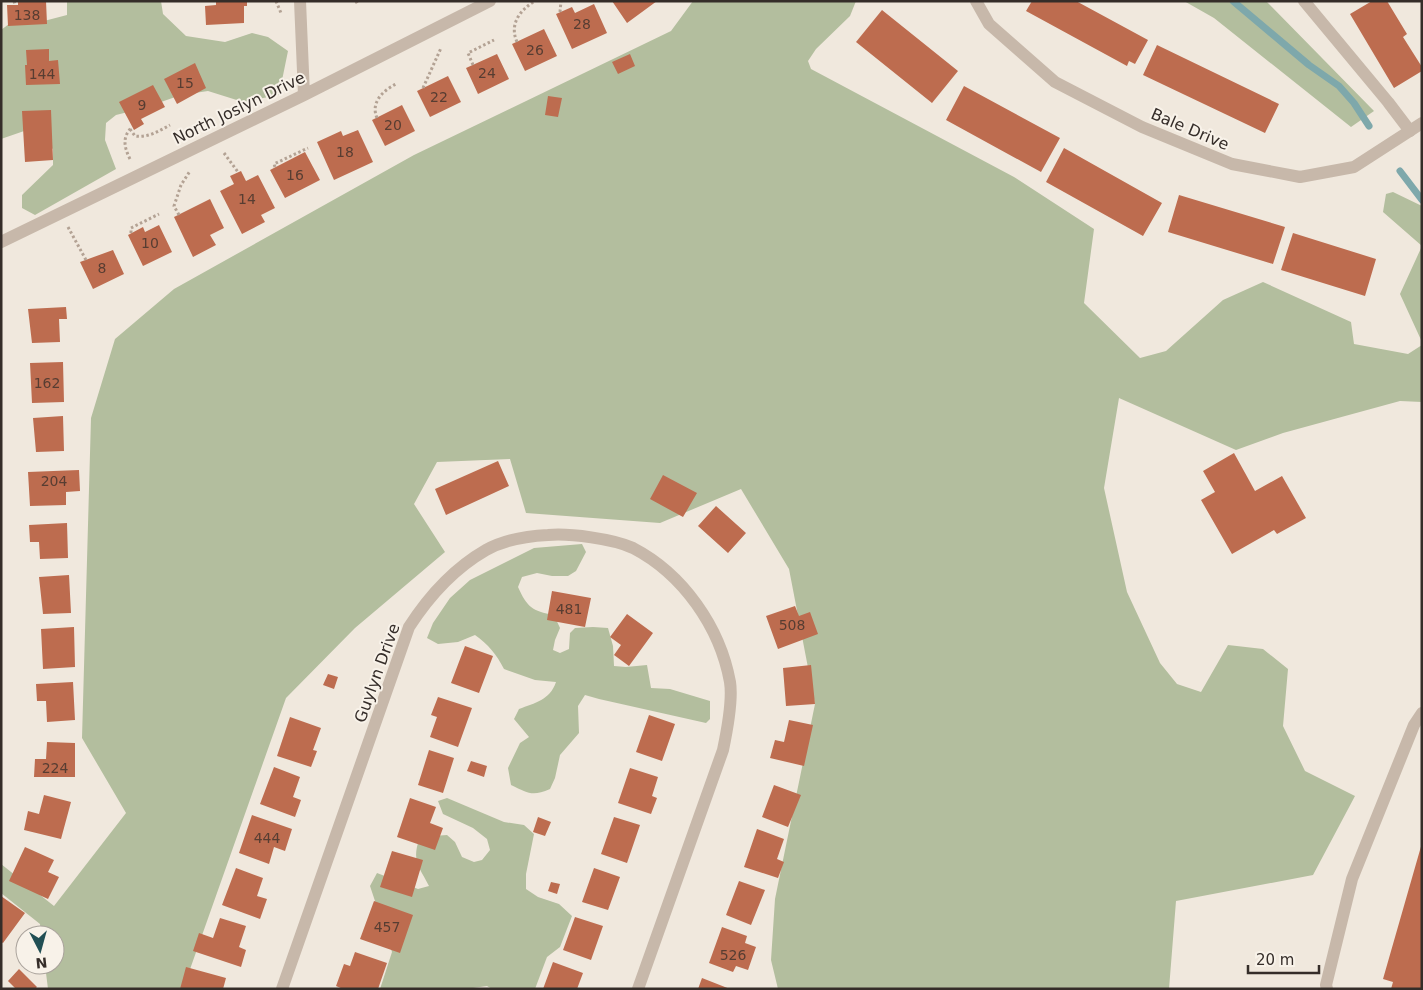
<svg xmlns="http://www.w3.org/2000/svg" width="1423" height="990" font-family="'DejaVu Sans',sans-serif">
<rect width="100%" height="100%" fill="#f0e8dd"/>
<path fill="#b3be9e" d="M67 1H161L163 14 186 36 225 42 252 33 268 37 288 51 279 95 243 102 208 91 181 95 144 108 116 115 106 123 105 140 116 169 35 215 22 208V195L53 165V149L27 130 1 139V30L13 21H44L67 15Z
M693 1H856L850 16 816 49 808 61 811 69 1014 177 1094 229 1084 303 1140 358 1166 351 1223 300 1263 282 1351 322 1354 344 1408 354 1422 345V402L1400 401 1283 433 1236 450 1119 398 1104 488 1127 592 1160 663 1177 684 1201 692 1228 645 1263 649 1288 669 1283 726 1305 771 1355 796 1313 875 1176 901 1169 989H778L771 960 775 899 815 704 789 569 741 489 660 523 526 513 510 459 437 462 414 504 445 552 355 628 286 698 183 989H48L45 965H55V935H41L40 924 1 893V864L54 906 126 813 82 738 91 418 115 339 174 289 414 155 671 31Z
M1184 1H1266L1374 111 1351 127 1214 18Z
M1393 192 1422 206V342L1400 294 1422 246 1383 212 1386 194Z
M582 544 586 552 576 571 568 576H552L537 573 522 577 518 587C527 607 532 611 554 615L560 628 555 640 553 650 560 653 569 649 570 633 575 628 593 627 608 628 613 646 614 666 626 667 647 665 651 688 670 689 710 701V719L706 723 599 699 585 695 578 706 579 733 560 755 555 778 550 789C532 797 528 793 511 785L508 768 520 743 529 737 514 719 519 709C535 703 550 700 556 682L535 680 504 669C497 655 488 644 475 635L458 642 438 644 427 638 433 623 450 598 470 580 534 548Z
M447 798 504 822 524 825 534 834 526 874V889L538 897 559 904 572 916 560 947 547 957 535 989H492L487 986 466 989H380L392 952 370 886 377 873 418 889 429 886C419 866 411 861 420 837L447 835 455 842 462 857 474 862 482 860 490 850 487 839 473 828 443 814 438 801Z"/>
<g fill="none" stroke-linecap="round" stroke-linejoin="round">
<path stroke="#7ea8ab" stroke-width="7" d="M1233 1 1309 65 1339 86 1354 103 1369 126
M1400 171 1422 200"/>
</g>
<path fill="#bd6c4f" d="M18 1H46L47 24 8 26 7 5H18Z
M216 1H247V6H244V23L206 25 205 6 216 5Z
M612 1H657L627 23Z
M1032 1H1076L1148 40 1135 64 1129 61 1127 66 1026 11Z
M1372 1H1387L1407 34 1403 37 1422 67V71L1394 88 1350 14Z
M594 4 607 33 572 49 556 14 572 7 575 13Z
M882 10 958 71 932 103 856 42Z
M544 29 557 56 525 71 512 44Z
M1157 45 1279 104 1265 133 1143 75Z
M49 49V61L58 60 60 84 26 85 25 65H27L26 50Z
M497 54 509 79 478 94 466 68Z
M630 54 635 66 618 74 612 62Z
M195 63 206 88 177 104 164 79Z
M448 76 461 102 430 117 417 91Z
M153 85 165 107 141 119 144 124 134 130 119 102Z
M964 86 1060 138 1041 172 946 120Z
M548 96 562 98 558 117 545 115Z
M402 105 415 131 385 146 372 120Z
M51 110 53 160 25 162 22 111Z
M358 130 373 162 334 180 317 142 341 131 343 136Z
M1064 148 1162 203 1143 236 1046 182Z
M305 152 320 180 285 198 270 170Z
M241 171 246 181 258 175 275 208 261 215 265 222 242 234 220 191 234 184 230 176Z
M1179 195 1285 227 1273 264 1168 232Z
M210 199 224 228 210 235 216 245 193 257 174 217Z
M159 225 172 252 143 266 128 235 143 227 145 232Z
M1293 233 1376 259 1365 296 1281 270Z
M113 250 124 274 93 289 80 262Z
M66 307 67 319H59L60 342 32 343 28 309Z
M63 362 64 402 32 403 30 363Z
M63 416 64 451 36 452 33 418Z
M1234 453 1255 491 1282 476 1306 518 1277 534 1274 530 1232 554 1201 500 1215 492 1203 471Z
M498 461 509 486 446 515 435 489Z
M79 470 80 491 66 492V505L30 506 28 472Z
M663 475 697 493 683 517 650 499Z
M716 506 746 533 728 553 698 526Z
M67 523 68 558 40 559 39 542H30L29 525Z
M69 575 71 613 43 614 39 577Z
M552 591 591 598 585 627 547 620Z
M795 606 799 616 810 612 818 634 778 649 766 616Z
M627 614 653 633 629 666 614 655 621 645 610 637Z
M74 627 75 667 43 669 41 629Z
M465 646 493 656 479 693 451 683Z
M811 665 815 704 786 706 783 668Z
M328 674 338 677 334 689 323 685Z
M73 682 75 720 47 722 46 701H37L36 684Z
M438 697 472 708 458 747 430 737 437 717 431 715Z
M649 715 675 724 662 761 636 752Z
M290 717 321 728 313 750 317 751 311 767 277 756Z
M789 720 813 725 804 766 770 758 775 740 784 742Z
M47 742 75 743V777H34L35 759H46Z
M429 750 454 758 443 793 418 785Z
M471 761 487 766 484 777 467 771Z
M274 767 300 777 293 797 301 800 295 817 260 804Z
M630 768 658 777 652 796 657 798 651 814 618 803Z
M774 785 801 795 788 827 762 817Z
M44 795 71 802 61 839 24 830 28 811 39 814Z
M410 798 436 807 430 823 443 828 435 850 397 837Z
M252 815 292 829 285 851 274 847 269 864 239 853Z
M538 817 551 822 545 836 533 832Z
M614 817 640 825 627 863 601 854Z
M757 829 784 839 777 859 784 862 778 878 744 867Z
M1422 843V989H1391L1393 982 1383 979Z
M25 847 54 860 48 872 59 877 48 899 9 881Z
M392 851 423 860 412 897 380 887Z
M236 868 263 878 257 896 267 899 260 919 222 905Z
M594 868 620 877 608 910 582 902Z
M739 881 765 890 751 925 726 915Z
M551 882 560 884 557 894 548 891Z
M1 896 25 913 3 943 1 942Z
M374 901 413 915 400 953 360 939Z
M575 917 603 926 591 960 563 950Z
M220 918 246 926 239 947 246 950 241 967 193 951 199 933 213 938Z
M722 927 747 936 745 943 756 947 748 970 736 966 733 972 709 963Z
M355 952 387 963 378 989H343L336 986 344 964 350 966Z
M553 962 583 973 577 989H543Z
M186 967 226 978 223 989H180Z
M19 969 37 987 35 989H16L8 981Z
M702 978 730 989H698Z"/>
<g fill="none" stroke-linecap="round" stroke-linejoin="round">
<path stroke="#b3a294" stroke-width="3" stroke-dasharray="2.5 2.5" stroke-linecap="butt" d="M14 1 15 5
M276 1 281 13
M356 1 358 5
M560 12 561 1
M517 42C509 24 520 10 535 1
M473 65 468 53 494 40
M423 88 441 48
M377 118C370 102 384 90 396 84
M130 129 135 136C148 138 159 131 170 125
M224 153 238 172
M130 159C124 147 122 137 132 127
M275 167 274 164 308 148
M179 215 174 206 181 185 190 171
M68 227 86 260
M131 233V228L159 214"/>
<path stroke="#c7b8aa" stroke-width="12" d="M1304 1 1388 102 1410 131"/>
<path stroke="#c7b8aa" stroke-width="12" d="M300 1 304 95
M976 1 989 24 1055 82 1142 127 1232 164 1300 177 1354 167 1422 123
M1 242 304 95 490 1
M282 989 409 627C429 596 453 569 486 550 504 540 527 536 548 535 569 533 614 539 633 548 683 574 720 627 730 682 733 701 727 731 723 750L638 989
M1327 989 1326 985 1352 879 1414 725 1422 713"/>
</g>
<g text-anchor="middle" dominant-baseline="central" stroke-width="4" stroke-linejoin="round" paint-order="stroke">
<g font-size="14" fill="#573d32">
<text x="27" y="15">138</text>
<text x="582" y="24">28</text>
<text x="535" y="50">26</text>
<text x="487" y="73">24</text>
<text x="42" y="74">144</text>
<text x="185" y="83">15</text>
<text x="439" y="97">22</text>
<text x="142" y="105">9</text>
<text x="393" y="125">20</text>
<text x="345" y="152">18</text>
<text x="295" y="175">16</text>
<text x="247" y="199">14</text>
<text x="150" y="243">10</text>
<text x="102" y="268">8</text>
<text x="47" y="383">162</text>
<text x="54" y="481">204</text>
<text x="569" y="609">481</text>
<text x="792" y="625">508</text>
<text x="55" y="768">224</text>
<text x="267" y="838">444</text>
<text x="387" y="927">457</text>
<text x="733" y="955">526</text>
</g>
<g font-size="16" fill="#352d29" stroke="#f8f2e9">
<text transform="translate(239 108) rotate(-26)">North Joslyn Drive</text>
<text transform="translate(1190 129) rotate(23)">Bale Drive</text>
<text transform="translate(377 673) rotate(-70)">Guylyn Drive</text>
</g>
</g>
<rect width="1423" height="990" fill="none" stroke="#352d29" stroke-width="5"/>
<g transform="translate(40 950) rotate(174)"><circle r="24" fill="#f8f2e9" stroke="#aaa39c"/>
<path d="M0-4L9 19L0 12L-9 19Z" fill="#214f54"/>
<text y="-8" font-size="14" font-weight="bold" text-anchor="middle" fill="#352d29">N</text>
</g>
<path d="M1248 965v8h71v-8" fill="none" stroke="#352d29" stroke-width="2.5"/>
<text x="1256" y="965" font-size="15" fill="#352d29" stroke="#f8f2e9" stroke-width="4" paint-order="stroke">20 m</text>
</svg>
